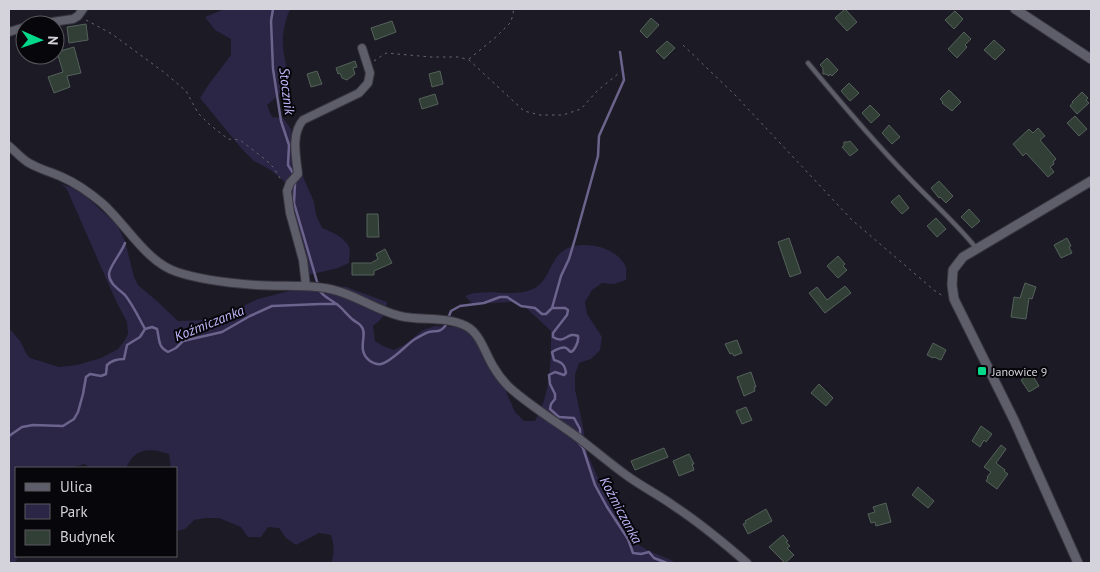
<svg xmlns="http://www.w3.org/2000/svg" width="1100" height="572" font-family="'PT Sans',sans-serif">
<rect width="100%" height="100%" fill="#1c1a25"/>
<path fill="#2b2546" d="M225 9H290C285 20 282 35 283 47 284 60 290 72 285 85 282 93 273 100 267 105L272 117 283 118 291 129 296 154 304 179 314 202 316 215 322 228C332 232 347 238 350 250 350 254 349 259 349 263L338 268 308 275 289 191 283 180 269 169 254 161 241 148 200 98 209 84 231 55V39L215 30 205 17Z
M61 184 73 188 88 198 117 225 125 241 134 277 138 285 158 302 178 321 206 320 221 315H230L237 311 243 306 258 299 301 288 330 286 346 287 387 302C386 315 383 318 373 326L375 341 383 346 394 350 404 345 423 330 435 326 459 327 471 332 494 364 515 412 524 421H535C551 394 551 361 551 331L524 306 512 302 473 304 465 296C468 295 472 293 476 293 495 290 515 297 533 289 549 282 549 261 563 251 580 239 615 246 625 265 627 269 626 275 626 280L614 284 602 283 592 290 585 302 587 314 602 337 600 350 591 359 579 363 575 375V389L583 427 587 453 597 476 613 496 619 509 627 534 636 543 647 550 671 560 675 563H331C335 553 334 545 331 535L319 533 296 545 286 538 279 528 268 527 261 537H248L241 527 219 518H206L194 520 185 529 176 531V468H171L169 454C157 450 143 447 133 457 130 460 128 465 125 468H89L85 464 73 467 72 468H16V556H18L15 563H9V328L20 341 26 353 30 358 59 367 77 365 101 358 118 349 125 340 128 334 127 322 116 301 69 194 66 188Z"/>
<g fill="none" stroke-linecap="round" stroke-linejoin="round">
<path stroke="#6d648d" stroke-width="2.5" d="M273 9 271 21 273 69 281 121 289 145 288 165 293 173
M295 183 294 203 318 285
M125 243C122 252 109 267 109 274 109 284 119 289 125 295 133 305 139 318 145 329
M320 291C324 297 330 299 335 303 342 307 346 314 352 319 355 322 359 323 361 326 369 334 355 350 370 361 373 363 377 365 381 364 391 362 406 345 415 339 419 337 425 333 429 332 437 330 439 334 446 325
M552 308 561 276 569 259 575 239 598 156 599 136 624 80 620 52
M449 316 451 311 460 306 484 303 500 297H507L521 306 535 308 542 314H546L552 308H565L568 310 567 315 553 333V337C565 345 567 331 578 336 579 341 575 350 571 352 569 351 568 349 566 348 562 346 556 350 552 352L554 360C562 362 565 365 566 373L564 375 555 372 549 375 550 384 555 394V399L551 404 550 409 559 417 574 418 580 429V436
M9 436 22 427 33 425 63 426 74 419 78 412 83 394 86 377 90 374 101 376 106 374 107 365C112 360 117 359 124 359L127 345 140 337 145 329 152 327 157 329C160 340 157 346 168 352L176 348 183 341 222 332 250 316 272 306 320 304H337
M578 442 583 448 595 485 607 507 628 539 633 553 641 554 649 552 654 558 667 563"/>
</g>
<path fill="#323f37" stroke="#54625a" d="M845 9 857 22 847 31 835 18Z
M955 11 963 19 954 29 945 20Z
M651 18 659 25 647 38 640 31Z
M392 21 396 32 375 40 371 28Z
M86 24 88 40 69 43 67 27Z
M964 32 971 39 965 45 967 47 957 58 948 49Z
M994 40 1005 50 995 60 984 50Z
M667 41 675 48 664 59 656 51Z
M74 47 81 73 67 76 70 87 54 93 48 77 63 72 57 52Z
M827 58 838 70 832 76 830 74 829 76 826 74H823V68L820 65Z
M355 61 357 67 353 68 355 74 347 80 342 78 340 73 338 74 336 68Z
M317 71 322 84 311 87 307 74Z
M440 71 443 84 432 87 429 74Z
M849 83 859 93 850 101 841 91Z
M949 90 961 102 952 111 942 103 943 102 940 99Z
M1082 92 1088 98 1086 100 1089 103 1077 114 1070 106 1073 102H1072Z
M435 94 438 104 422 109 419 99Z
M870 105 880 115 871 123 862 113Z
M1075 116 1087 129 1079 136 1067 123Z
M889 125 900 137 892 144 882 133Z
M1038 128 1045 136 1040 140 1056 159 1053 162 1054 164 1050 167 1054 172 1048 177 1026 153 1023 156 1013 144 1029 129 1033 133Z
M850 141 858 150 850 156 842 147 844 146V142H848Z
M939 181 953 196 946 203 940 197 939 198 931 188Z
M899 195 909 208 902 214 891 202Z
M969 209 980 221 972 228 961 217Z
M367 214H378L379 237H367Z
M936 218 946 229 937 237 927 226Z
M789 238 801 273 790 277 778 242Z
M1067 238 1071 246 1069 247 1072 253 1061 258 1054 245Z
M385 249 392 263 374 271V275H352V263H371L378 259 376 254Z
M838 256 845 264 843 266 847 270 838 278 827 266Z
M1025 283 1036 287 1032 299 1029 298 1026 319 1011 317 1014 297 1020 298Z
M845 286 851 293 825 313 809 293 817 287 827 300Z
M737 340 742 353 734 356 732 353 730 354 725 344Z
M933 343 946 350 941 360 934 357 933 358 927 355Z
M751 372 756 387H754L755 391 744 396 737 377Z
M1031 373 1039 386 1029 392 1021 380 1024 378 1025 375H1028Z
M819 384 833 398 826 406 811 393Z
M746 407 752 420 742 424 736 411Z
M981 426 992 434 986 442 984 440 980 447 972 441Z
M1001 445 1006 449 996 463 1005 470 1004 471 1008 474 997 489 986 481 988 478 987 477 991 472 984 467Z
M664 448 668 457 635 470 631 461Z
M689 454 694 464H692L694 470 679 476 673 461Z
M918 487 934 501 928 508 912 495Z
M886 503 891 522 876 526 875 522 871 523 868 514 875 512 873 507Z
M766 509 772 521 748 534 743 524 746 523 745 521Z
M783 535 788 541 786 542 790 546 787 548 794 555 785 563 769 547Z"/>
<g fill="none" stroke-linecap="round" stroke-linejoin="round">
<g stroke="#38363f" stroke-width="6">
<path id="service" d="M808 63C841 103 875 143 911 180 933 203 957 224 977 249"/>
</g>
<g stroke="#38363f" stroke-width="10">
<path id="minor" d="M31 25 73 19 78 16 83 9
M9 32 25 27
M9 146C15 151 22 159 29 163 39 169 51 172 62 177 76 183 90 193 102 203 126 224 146 262 177 272 201 280 229 283 255 285 280 287 306 284 330 289 355 294 377 311 400 316 421 321 446 316 466 326 480 333 485 353 493 366 497 373 503 381 509 387 529 405 552 419 573 434 591 447 608 462 626 475 641 486 659 495 674 506 700 523 724 543 747 563
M306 286 303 260 290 213 287 191 290 183 298 174C296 156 291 134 303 120L359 93 368 83 370 73 362 48"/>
</g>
<g stroke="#38363f" stroke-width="11">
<path id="tertiary" d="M1015 9 1091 59
M1078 563 1014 420 954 299 952 285 953 270 963 257 1091 181"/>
</g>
<path stroke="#67656f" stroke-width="1" stroke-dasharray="2.5 4" stroke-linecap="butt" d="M86 20 112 34 165 73 186 91 198 113 209 124 228 139 240 140 266 160 274 168 281 180
M683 45 736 96 852 220 935 291 943 296
M469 59 496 37 511 22 514 9
M374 61 386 53 431 57H459L469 60 524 111 540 115H563L581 109 597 91 619 73"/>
<use href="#service" stroke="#5e5d6a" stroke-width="4"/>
<use href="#minor" stroke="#5e5d6a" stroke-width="8"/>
<use href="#tertiary" stroke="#5e5d6a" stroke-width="9"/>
</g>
<rect fill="#02d98b" stroke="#07060a" stroke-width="2" x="977" y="366" width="10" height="10" rx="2.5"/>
<g text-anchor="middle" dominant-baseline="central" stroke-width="4" stroke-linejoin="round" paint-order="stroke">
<g font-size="12" fill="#d4d3db" stroke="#07060a" text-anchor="start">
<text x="992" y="371">Janowice 9</text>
</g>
<g font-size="14" font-style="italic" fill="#c2b7fb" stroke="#07060a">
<text transform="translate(287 91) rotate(83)">Stocznik</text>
<text transform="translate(209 323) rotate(-22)">Koźmiczanka</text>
<text transform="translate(621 510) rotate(62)">Koźmiczanka</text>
</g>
</g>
<rect width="1100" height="572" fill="none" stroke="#d4d3db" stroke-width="20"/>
<rect x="15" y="467" width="162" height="90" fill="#07060a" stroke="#59585e"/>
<rect x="25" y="483" width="25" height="8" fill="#5e5d6a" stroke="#59585e"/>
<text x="60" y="492" font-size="15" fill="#d4d3db">Ulica</text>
<rect x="25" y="504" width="25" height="15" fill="#2b2546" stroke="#59585e"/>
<text x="60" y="517" font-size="15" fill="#d4d3db">Park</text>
<rect x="25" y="530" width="25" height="15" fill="#323f37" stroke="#59585e"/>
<text x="60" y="542" font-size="15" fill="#d4d3db">Budynek</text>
<g transform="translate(40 40) rotate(92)"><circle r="24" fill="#07060a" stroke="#59585e"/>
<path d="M0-4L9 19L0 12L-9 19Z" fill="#02d98b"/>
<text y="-8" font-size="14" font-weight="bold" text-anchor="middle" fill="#d4d3db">N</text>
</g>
</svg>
